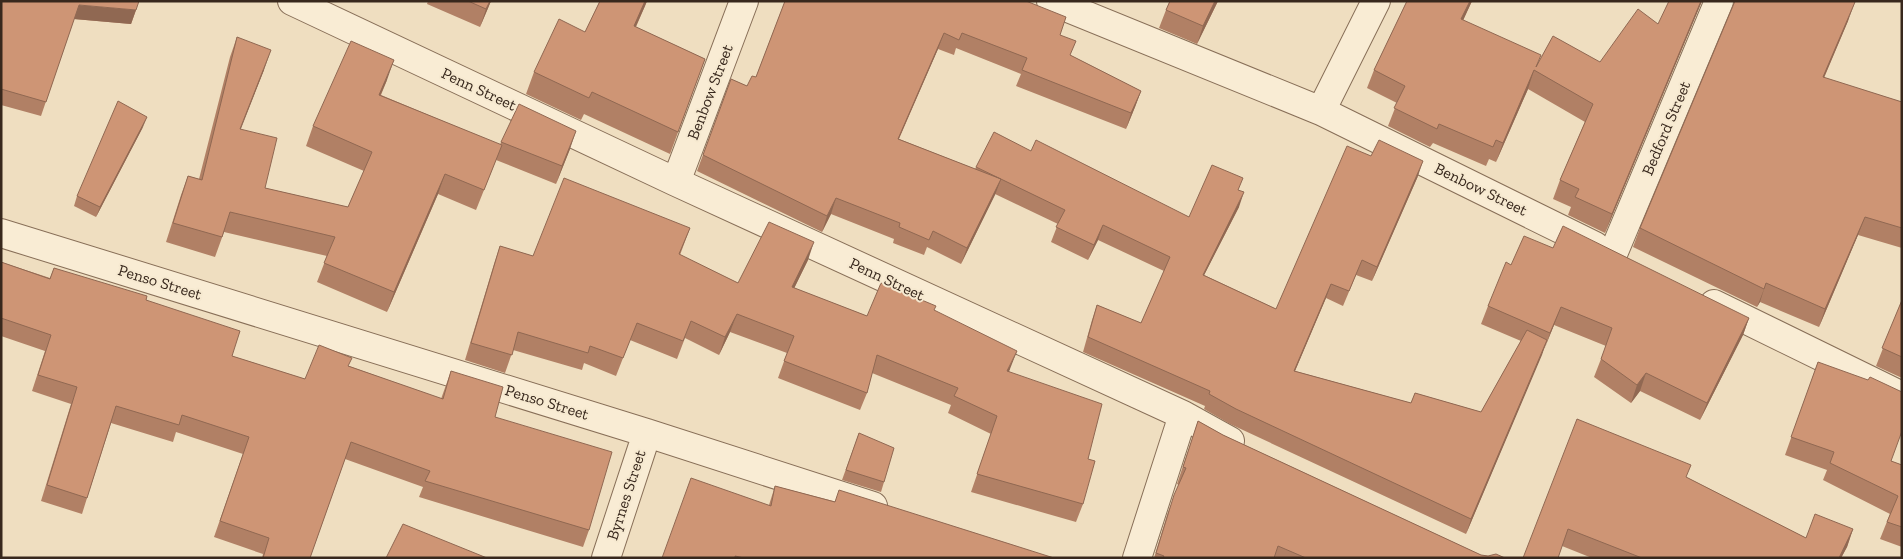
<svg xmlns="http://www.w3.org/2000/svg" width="1903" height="559" font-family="'Zilla Slab',serif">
<rect width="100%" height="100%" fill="#efdec0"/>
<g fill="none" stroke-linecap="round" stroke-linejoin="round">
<g stroke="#886f58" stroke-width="30">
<path id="minor" d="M292 1 676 182 1183 415 1230 441
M1051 1 1321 111 1595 246
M1321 111 1376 1
M676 182 744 1
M1 233 647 433 873 506
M1613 254 1719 1
M1714 304 1902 396
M606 558 647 433
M1137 558 1183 415"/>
</g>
<use href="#minor" stroke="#f9ecd4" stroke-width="28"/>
</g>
<path fill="#b18065" d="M1 1 136 10 131 24 74 19 41 116 1 105Z
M428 1H491L480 27 427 4Z
M600 1H647L636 27 705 59 670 154 584 114 581 120 526 94 534 72 585 32Z
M785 1 1060 35 1070 55 1141 91 1135 107 1126 129 1016 86 1021 74 956 48 954 55 938 49 899 139 975 169 976 167 1031 151 1189 217 1238 190 1239 207 1204 275 1276 309 1418 176 1372 281 1356 275 1343 306 1326 298 1295 371 1411 403 1415 393 1481 412 1521 341 1481 324 1488 306 1511 265 1553 248 1749 318 1743 335 1700 420 1640 391 1631 403 1594 377 1606 346 1554 325 1466 534 1230 424 1204 409 1205 406 1083 352 1092 320 1097 305 1141 323 1164 271 1098 240 1088 260 1051 242 1058 224 995 194 961 264 927 247 924 255 893 243 894 239 831 214 822 232 697 171 731 79 747 86 756 77Z
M1170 1H1218L1197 44 1159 28 1166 10Z
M1407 1H1472L1463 20 1538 63 1600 62 1658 24 1702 1 1605 233 1568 215 1571 207 1553 199 1560 180 1585 122 1528 89 1496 162 1489 159 1486 166 1433 143 1430 147 1388 126 1397 103 1367 88 1374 70Z
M1734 1H1852L1848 21 1824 78 1902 102V248L1858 235 1819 327 1760 302 1757 307 1633 247 1640 228 1734 4Z
M237 37 264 70 240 129 265 188 348 207 364 171 306 146 313 126 387 80 381 95 500 145 501 142 570 149 556 184 496 160 476 210 438 194 387 312 317 282 327 256 224 232 215 257 166 242 181 195 188 176 199 179 230 57Z
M143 127 96 217 74 206 77 196Z
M690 228 680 255 738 283 808 260 794 288 867 316 934 310 1010 369 1009 371 1088 459 1083 504 1076 522 971 492 991 434 948 413 951 405 872 373 867 393 860 410 778 378 787 353 730 332 719 355 685 338 677 359 630 340 616 376 584 363 582 370 513 350 505 373 465 360 494 264 500 246 533 256Z
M1 262 50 278 54 268 146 300 232 356 305 379 349 366 441 399 451 371 495 417 589 530 583 547 419 497 423 487 345 459 310 558H262L263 554 214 537 243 454 176 432 173 442 111 423 87 498 82 514 41 501 71 404 32 391 45 351 1 336Z
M1902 300V378L1876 366Z
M1818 362 1891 461 1902 465V547L1880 539 1890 514 1823 480 1827 470 1785 455Z
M1577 419 1686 477 1806 538 1853 529 1847 547 1841 558H1592L1562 546Z
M1198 421 1223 435 1481 555 1505 558H1154L1168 512 1179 485 1177 484Z
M859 433 884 482 881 492 842 480Z
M775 486 1054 558H662L769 505Z"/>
<path fill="#906852" d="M490 1H491L480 27 486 9Z
M645 1H647L645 6 626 48 634 26Z
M1215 1H1218L1197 44 1203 26Z
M1470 1H1472L1455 38 1461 19Z
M1701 1H1702L1605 233 1612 214Z
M1855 2 1848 21 1816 96 1823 77Z
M79 5 136 10 131 24 74 19Z
M944 33 938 49 892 154 898 139Z
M271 50 264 70 233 149 240 129Z
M394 60 387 80 372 114 379 95Z
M1534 70 1528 89 1496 162 1503 143Z
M1141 91 1135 107 1126 129 1131 113Z
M147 117 143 127 96 217 100 207Z
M576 131 570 149 556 184 562 166Z
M1423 161 1418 176 1372 281 1377 267Z
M445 174 438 194 387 312 394 292Z
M1001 179 995 195 961 264 967 248Z
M1244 192 1239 207 1197 289 1203 275Z
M836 198 831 214 822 232 827 216Z
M1865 217 1858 235 1819 327 1825 309Z
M1103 225 1098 240 1088 260 1094 245Z
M814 242 808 260 786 305 792 287Z
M1766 283 1760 302 1757 307 1764 289Z
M1331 284 1326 298 1289 385 1294 371Z
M1561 307 1554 325 1544 350 1550 333Z
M737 314 730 332 719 355 725 337Z
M1749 318 1743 335 1700 420 1707 403Z
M1547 340 1542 355 1466 534 1471 519Z
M1017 351 1010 369 1001 388 1007 371Z
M1646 373 1640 391 1631 403 1637 385Z
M1853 529 1847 547 1841 558H1839Z"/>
<path fill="#ce9575" stroke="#906852" d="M1 1H139L136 10 79 5 46 102 1 89Z
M468 1H490L486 9Z
M600 1H645L634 26 705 59 678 132 592 92 589 98 534 72 559 19 585 32Z
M785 1H1026L1066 17 1060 35 1076 41 1070 55 1141 91 1131 113 1022 70 1027 58 962 33 959 40 944 33 898 139 1001 179 967 248 933 231 929 240 899 227 900 223 836 198 827 216 703 155 731 79 747 86 752 76 756 77Z
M1170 1H1215L1203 26 1166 10Z
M1407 1H1470L1461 19 1541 55 1536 67 1553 36 1600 62 1638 9 1658 24 1669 1H1701L1612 214 1575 197 1579 189 1560 180 1593 104 1534 70 1503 143 1496 140 1493 147 1439 124 1437 129 1394 108 1405 86 1374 70Z
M1735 1H1852L1855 2 1823 77 1902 102V228L1865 217 1825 309 1766 283 1764 289 1640 228Z
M237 37 271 50 240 129 277 138 265 188 348 207 372 152 313 126 351 41 394 60 379 95 502 145 484 190 445 174 394 292 324 263 335 237 230 212 222 237 173 223 188 176 202 180Z
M118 101 147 117 100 207 77 196Z
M519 104 576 131 562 166 501 142Z
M994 132 1031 151 1036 140 1189 217 1212 165 1243 178 1238 190 1244 192 1203 275 1276 309 1347 146 1371 156 1379 140 1423 161 1377 267 1362 260 1349 291 1331 284 1294 371 1411 403 1415 393 1481 412 1527 330 1547 340 1471 519 1236 409 1209 394 1210 391 1088 337 1097 305 1141 323 1170 257 1103 225 1094 245 1056 227 1065 210 976 167Z
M564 178 690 228 679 254 738 283 769 222 814 242 792 287 867 316 881 283 936 306 934 310 1017 351 1007 371 1102 404 1088 459 1095 461 1083 504 977 474 997 416 954 396 958 388 877 355 867 393 784 361 794 336 737 314 725 337 691 321 683 341 637 323 623 358 590 346 588 353 518 332 512 355 471 343 500 246 533 256Z
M1563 226 1749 318 1707 403 1646 373 1637 385 1601 359 1612 328 1561 307 1550 333 1488 306 1506 262 1511 265 1524 236 1553 248Z
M1 262 50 279 54 268 147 296 146 300 240 331 232 356 305 379 319 345 352 358 348 366 443 399 451 371 503 387 495 417 612 452 589 530 425 481 430 471 351 442 310 558H263L269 538 220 521 249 437 182 415 179 425 116 406 87 498 47 485 77 387 38 375 51 335 1 318Z
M1902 300V357L1882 348Z
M1818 362 1868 380 1870 377 1902 392V431L1891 461 1902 465V527L1887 522 1898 496 1830 463 1834 452 1791 437Z
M1577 419 1691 465 1686 477 1806 538 1815 514 1853 529 1839 558H1642L1568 529 1558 558H1523Z
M1198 421 1223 435 1481 555 1488 556 1496 554 1505 558H1306L1278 546 1274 558H1163L1164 556 1156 553 1174 495 1186 468 1183 467Z
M859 433 894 448 884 482 846 470Z
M691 478 771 506 775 486 835 502 839 490 1054 558H744L735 556V558H662Z
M403 524 487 558H386Z"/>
<g text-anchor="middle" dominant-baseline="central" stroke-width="4" stroke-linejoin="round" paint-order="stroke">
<g font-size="16" fill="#38281d" stroke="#f6e9d0">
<text transform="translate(479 89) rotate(25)">Penn Street</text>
<text transform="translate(710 92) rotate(-69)">Benbow Street</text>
<text transform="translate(1666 128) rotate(-67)">Bedford Street</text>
<text transform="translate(1481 189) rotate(26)">Benbow Street</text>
<text transform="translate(887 279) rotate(25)">Penn Street</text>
<text transform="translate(160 282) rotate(17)">Penso Street</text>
<text transform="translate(547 402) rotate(17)">Penso Street</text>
<text transform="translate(626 495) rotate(-72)">Byrnes Street</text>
</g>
</g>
<rect width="1903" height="559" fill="none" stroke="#38281d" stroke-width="5"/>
</svg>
